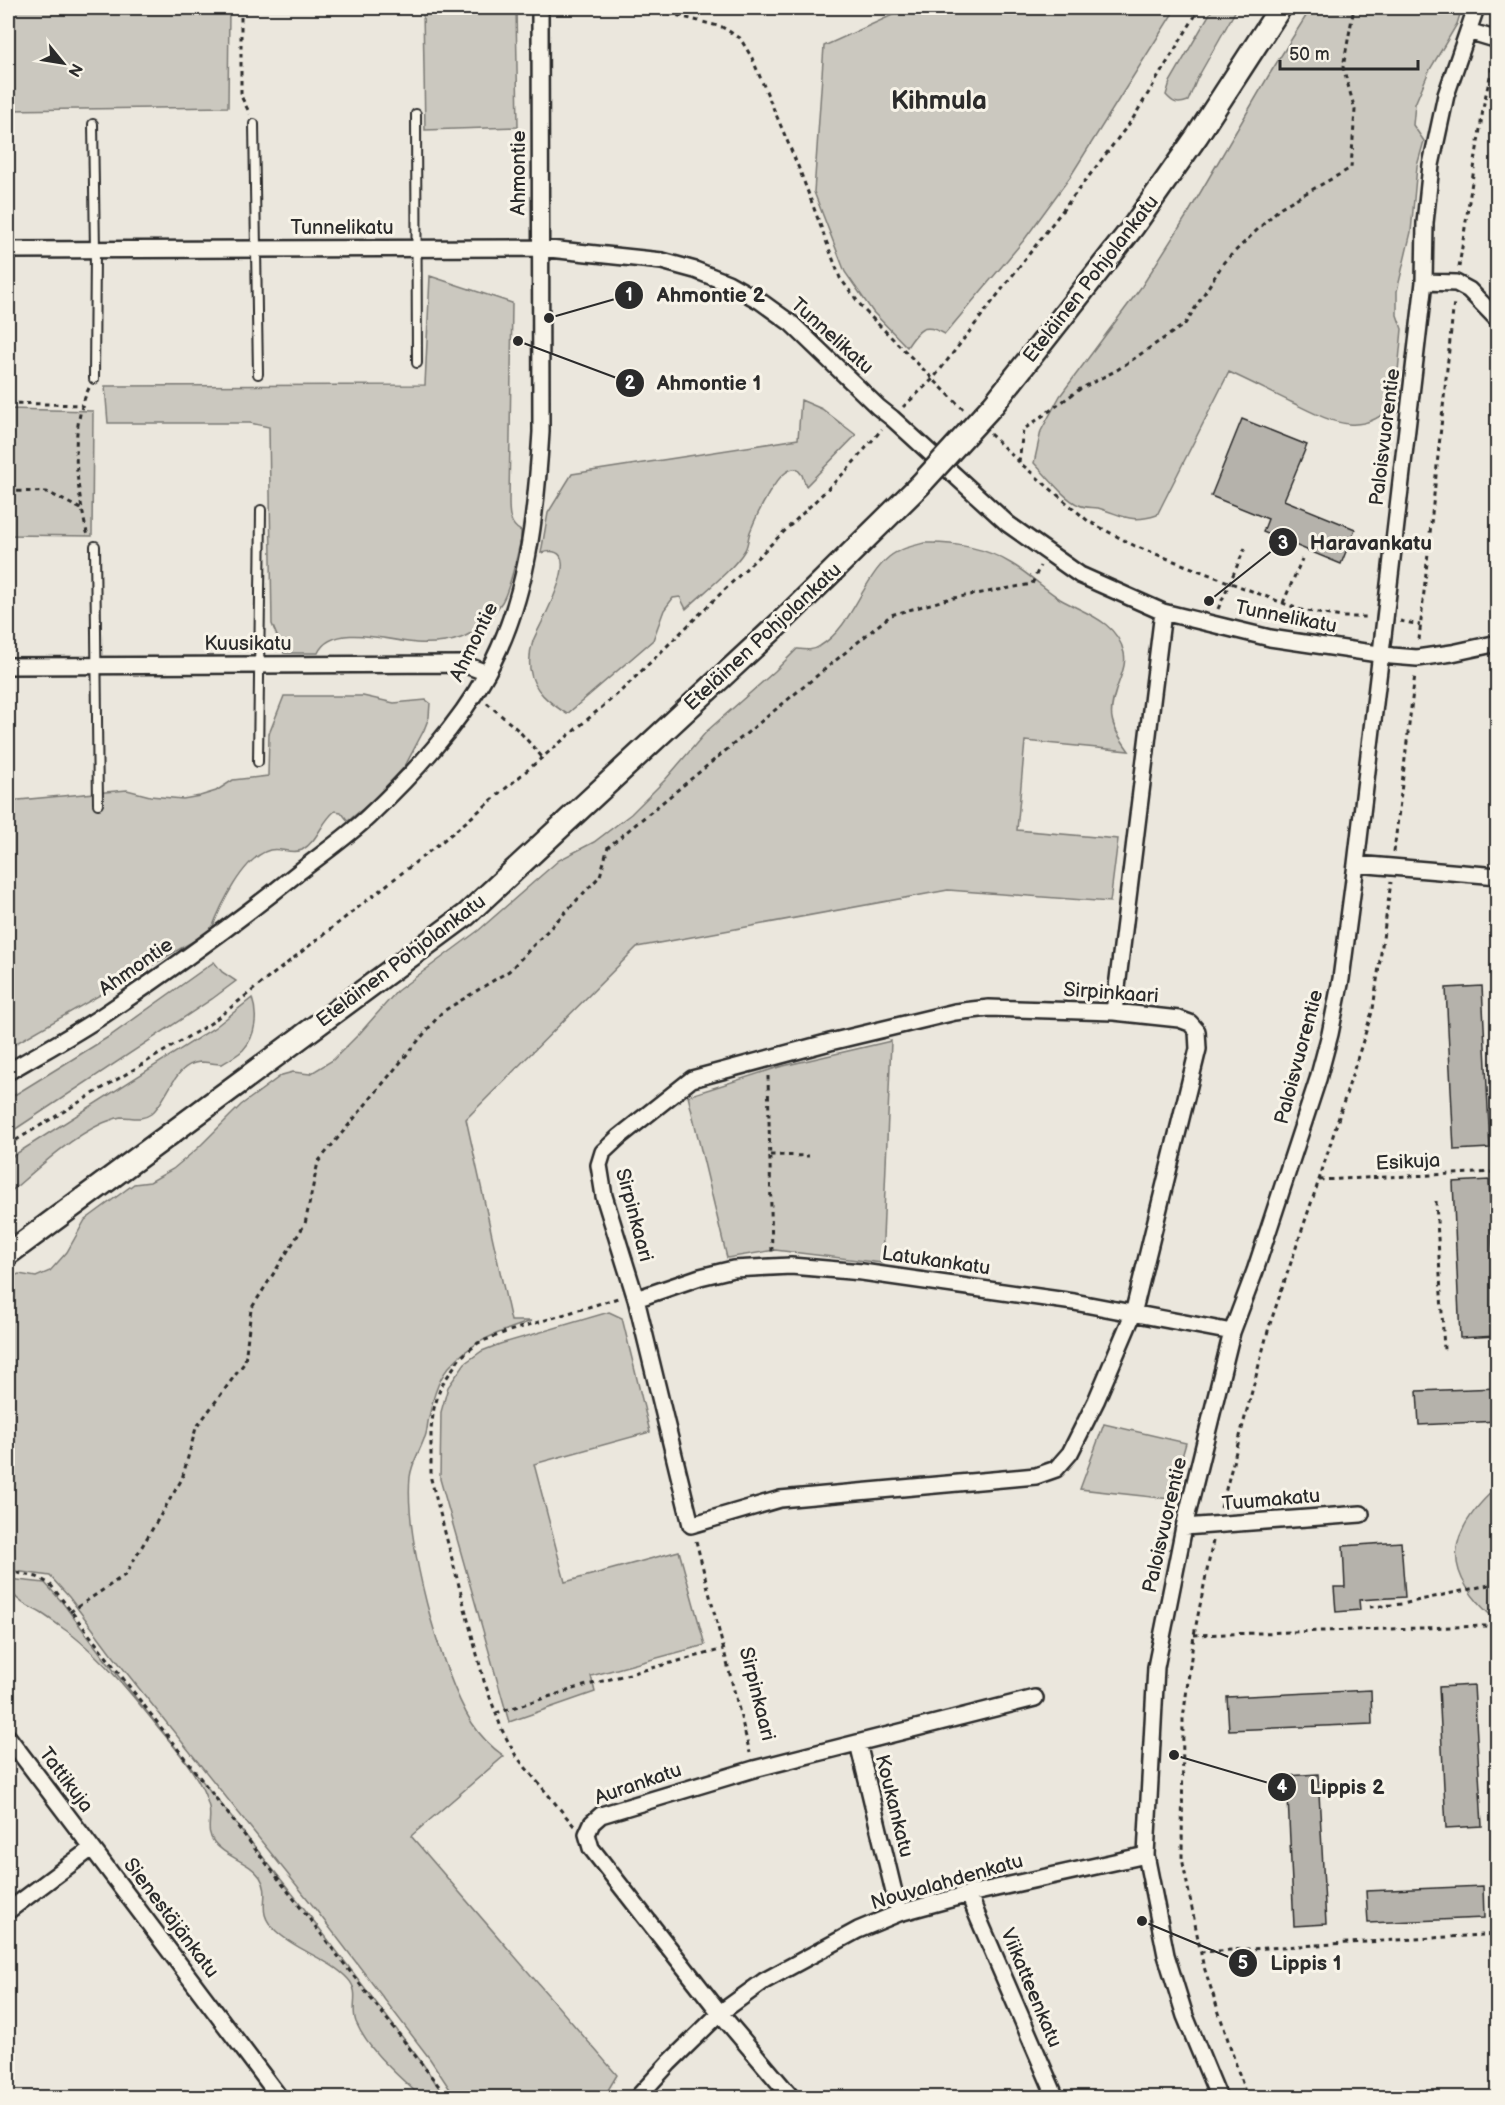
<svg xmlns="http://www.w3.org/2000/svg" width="1505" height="2105" font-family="'Balsamiq Sans',sans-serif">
<rect width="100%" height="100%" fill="#ebe7dd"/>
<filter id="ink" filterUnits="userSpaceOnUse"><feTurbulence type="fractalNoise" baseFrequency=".0167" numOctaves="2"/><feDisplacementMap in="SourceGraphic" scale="12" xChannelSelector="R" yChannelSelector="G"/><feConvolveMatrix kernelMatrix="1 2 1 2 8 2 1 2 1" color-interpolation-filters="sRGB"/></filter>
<g filter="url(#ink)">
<path fill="#cbc8bf" stroke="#7b7a75" stroke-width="1.5" d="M8 8H229L228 107 8 110Z
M423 8H516L518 127 425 130Z
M908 8H1176L1070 177 1024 240 945 334C924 322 919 329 907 347L873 312 845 272 814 192 824 46Z
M1213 8H1237L1197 79 1188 101C1177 105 1173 103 1166 95L1170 82Z
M1311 8H1462L1457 24 1429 71 1415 104 1413 125 1424 141 1417 166 1411 232 1397 291V315L1402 329 1395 403C1362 440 1330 421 1293 403 1272 393 1251 382 1229 372L1157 515C1130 524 1123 515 1098 508 1092 507 1085 508 1079 505 1065 500 1045 474 1034 463L1041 431 1060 396 1142 286 1189 212 1269 75Z
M430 276 512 303 509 501C509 512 509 525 521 531V540C516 558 511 587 502 602 492 617 479 631 461 638 447 643 431 644 416 643 390 641 332 622 318 653H284L272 624 269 427 250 423H108L105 386 425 385Z
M801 400 822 409 856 435 806 486 802 475 797 469C778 466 756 517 750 532 748 538 748 545 745 550 733 570 704 592 686 609L680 597 673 598 664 610 653 640 567 714C550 703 533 691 530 669 529 660 530 650 533 641 538 627 591 539 541 553L548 513 572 474 798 439Z
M8 409 93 411 92 536 8 535Z
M924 543C953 542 987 548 1012 564 1029 574 1043 588 1060 599 1084 613 1117 621 1124 653 1126 662 1123 670 1120 679 1107 713 1108 722 1129 751L1025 741 1017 830 1118 839 1110 902 948 890 637 947 466 1119 511 1321H532C499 1332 473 1340 449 1367 436 1382 432 1403 428 1422 427 1427 427 1434 424 1439 419 1453 412 1462 410 1477 404 1538 440 1672 472 1723 481 1737 491 1747 504 1756L411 1836 617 2075 604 2097H455L430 2059 310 1902 110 1652 69 1597 50 1576 8 1570V1278L19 1274 36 1277 50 1271 67 1252 85 1220 134 1184 150 1182 173 1169 198 1148 241 1105 282 1075 293 1072 310 1074 333 1060 360 1033 397 991 479 930 559 860 594 842 631 814 665 780 707 731 775 671 797 649C806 650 813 651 820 646 853 626 861 581 889 557 899 549 912 546 924 543Z
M284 696H363L394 703 426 700 430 703 429 717 424 730 405 766 377 797 348 821 341 812 335 811C321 822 318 841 302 850 291 855 281 847 270 850 243 857 220 907 211 931L8 1048V801L127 790 150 796 183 799 200 796 216 791 233 780 268 776 269 734Z
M214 962 222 972 236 981 212 999 8 1134V1099L110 1036Z
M252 998C258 1015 256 1036 243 1050 238 1055 229 1060 222 1064 215 1064 207 1062 200 1062 173 1064 169 1100 151 1114 141 1121 132 1117 121 1117 115 1118 109 1121 103 1123 68 1139 37 1169 8 1194V1159L214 1028Z
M891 1041 882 1263 775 1250 727 1258 688 1096 779 1067Z
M609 1312 622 1318 650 1432 534 1464 565 1582 679 1551 705 1645 591 1676 595 1692 509 1722 440 1479 441 1412 448 1387 465 1363 482 1351 500 1344Z
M1104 1424 1186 1443 1170 1499 1080 1489Z
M1497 1487V1621C1441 1573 1445 1534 1497 1487Z
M8 1579 45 1583 62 1602 104 1658 303 1907 423 2064 445 2097H421C398 2075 368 2051 356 2022 350 2006 361 1993 348 1979 328 1958 297 1951 276 1931 253 1910 273 1897 260 1877 249 1861 226 1858 214 1842 205 1831 212 1820 209 1807 202 1778 177 1750 158 1727 132 1695 104 1660 71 1634 61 1627 52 1620 41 1613 29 1606 22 1605 12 1593L8 1596Z"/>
<path fill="#b5b2ab" stroke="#2b2b2b" stroke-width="1.5" d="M1242 419 1307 445 1284 500 1355 529 1341 564 1263 532 1268 519 1211 496Z
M1482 986 1490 1148 1454 1150 1446 988Z
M1489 1180 1497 1336 1460 1338 1453 1182Z
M1498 1388V1421L1419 1425 1417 1391Z
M1401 1542 1405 1597 1359 1600 1360 1610 1336 1612 1334 1587H1345L1343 1546Z
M1474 1685 1482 1826 1446 1828 1439 1687Z
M1371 1690 1372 1724 1229 1730 1227 1697Z
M1318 1774 1326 1924 1294 1926 1287 1776Z
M1483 1886 1484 1918 1368 1923 1366 1891Z"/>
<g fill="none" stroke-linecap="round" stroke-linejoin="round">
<g stroke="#2b2b2b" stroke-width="12">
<path id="service" d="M416 114 417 363
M93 124 95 250 94 379
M254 124 258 374
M95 546 98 804
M258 762 261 510"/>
</g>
<g stroke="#2b2b2b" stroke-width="20">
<path id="minor" d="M1468 31 1498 40
M8 250 540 248 662 261 695 270 728 283 760 301 792 324 878 407 892 418 1008 524 1080 575 1163 612 1270 638 1392 656 1417 658 1452 653 1498 643
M1424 282 1456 283 1469 290 1498 320
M8 666 463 664 487 673
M1356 864 1498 876
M989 1008 1114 1012 1179 1019 1190 1023 1197 1031 1198 1049 1133 1314 1096 1401 1070 1453 1056 1469 1036 1476 780 1499 691 1525 636 1299 604 1196 599 1165 603 1152 619 1137 692 1079 830 1042 955 1012Z
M1114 1012 1163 612
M8 1072C40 1053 74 1035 105 1014 172 969 236 923 299 872 322 854 348 836 369 816 413 774 458 726 487 673 528 599 536 514 541 432L540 8
M636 1299 700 1277 733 1269 791 1266 862 1272 1074 1302 1232 1332
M1184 1527 1361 1514
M8 1737 92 1848
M858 1743 899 1913
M969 1894 977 1915 1056 2098
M8 1911 92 1848 280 2098
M637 2098 669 2063 720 2013 764 1981 858 1930 899 1913 969 1894 1146 1855
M792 2098 720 2013 591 1848 587 1834 592 1823 601 1815 754 1769 1035 1698
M1219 2098 1185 2016 1166 1955 1146 1855 1156 1667 1184 1527 1232 1332 1255 1271 1318 1079 1330 1034 1341 979 1356 864 1385 619 1424 282 1425 223 1431 165 1446 95 1476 8"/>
</g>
<g stroke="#2b2b2b" stroke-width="26">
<path id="secondary" d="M993 405 1133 227 1197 136 1280 8
M8 1254 466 915 781 622 919 486"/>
</g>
<path stroke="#2b2b2b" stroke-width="3" stroke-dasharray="4.5 4.5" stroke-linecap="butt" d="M241 8V96L250 114
M624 8 664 12 722 27 740 38 752 58 800 171 840 278 865 311 963 409
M1459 267 1484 103 1495 55
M89 388C71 426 75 469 82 509 84 518 85 529 89 537
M8 403 81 405
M903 407 933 379 1132 120 1200 8
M990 434 1019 462 1088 521 1135 546 1301 610 1342 617H1370
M1019 462 1023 430 1080 389 1117 370 1185 324 1224 262 1281 207 1351 168 1355 110 1343 67 1354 8
M8 491 47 492 83 510
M1283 603 1302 559
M1218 609 1245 548
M1400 621 1420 625
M1419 640 1454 301
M487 703 519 731 542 757
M1394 852 1415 674
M1493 964 1498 1087
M768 1076 772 1252
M8 1145 211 1023 454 832 621 691 847 470 882 429
M770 1155 809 1156
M1319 1180 1498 1172
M1436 1201 1444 1350
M1221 1508 1269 1327 1319 1180 1373 1009 1391 882
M696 1541 750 1753
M1213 1541 1194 1635 1183 1719 1182 1858 1203 1964 1247 2098
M8 1571 37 1577 50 1584 448 2098
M1370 1607 1402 1604 1498 1583
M70 1612 125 1575 182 1479 196 1428 245 1362 251 1309 305 1224 318 1162 442 1012 509 971 600 876 608 847 891 615 948 599 1032 584 1040 566
M1194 1635 1485 1626 1498 1629
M496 1713 580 1687 724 1649
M574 1826 516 1756 502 1730 484 1681 431 1479V1429L434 1408 441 1386 460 1358 478 1343 506 1332 618 1298
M1200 1952 1498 1934"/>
<use href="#service" stroke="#f7f3e8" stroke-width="8"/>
<use href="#minor" stroke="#f7f3e8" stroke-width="15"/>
<use href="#secondary" stroke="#f7f3e8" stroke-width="21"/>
<g stroke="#2b2b2b" stroke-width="26" stroke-linecap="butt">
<path id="secondary-bridge" d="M919 486 993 405"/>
</g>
<use href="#secondary-bridge" stroke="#f7f3e8" stroke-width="21"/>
</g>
</g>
<g text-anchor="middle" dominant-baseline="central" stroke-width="6" stroke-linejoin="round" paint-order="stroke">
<g font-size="20" fill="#2b2b2b" stroke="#f7f3e8">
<text transform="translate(519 173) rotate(-90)">Ahmontie</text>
<text x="342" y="228">Tunnelikatu</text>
<text transform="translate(1091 279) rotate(-52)">Eteläinen Pohjolankatu</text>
<text transform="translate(832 336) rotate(42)">Tunnelikatu</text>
<text transform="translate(1385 437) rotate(-83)">Paloisvuorentie</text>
<text transform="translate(1286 617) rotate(11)">Tunnelikatu</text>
<text transform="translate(763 637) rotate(-43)">Eteläinen Pohjolankatu</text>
<text transform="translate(474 642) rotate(-64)">Ahmontie</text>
<text x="248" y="644">Kuusikatu</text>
<text transform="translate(401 961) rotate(-37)">Eteläinen Pohjolankatu</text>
<text transform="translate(136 967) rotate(-35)">Ahmontie</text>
<text transform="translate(1111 993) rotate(4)">Sirpinkaari</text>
<text transform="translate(1299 1057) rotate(-75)">Paloisvuorentie</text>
<text transform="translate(1408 1162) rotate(-3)">Esikuja</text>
<text transform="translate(634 1215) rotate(75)">Sirpinkaari</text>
<text transform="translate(936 1261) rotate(8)">Latukankatu</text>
<text transform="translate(1271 1500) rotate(-5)">Tuumakatu</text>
<text transform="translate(1165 1525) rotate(-77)">Paloisvuorentie</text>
<text transform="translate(757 1694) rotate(76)">Sirpinkaari</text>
<text transform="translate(66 1780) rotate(53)">Tattikuja</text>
<text transform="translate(638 1784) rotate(-19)">Aurankatu</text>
<text transform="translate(894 1806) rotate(76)">Koukankatu</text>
<text transform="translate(947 1882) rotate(-16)">Nouvalahdenkatu</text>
<text transform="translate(171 1918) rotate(53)">Sienestäjänkatu</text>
<text transform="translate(1031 1988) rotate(67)">Viikatteenkatu</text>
</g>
<g font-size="26" font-weight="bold" fill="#2b2b2b" stroke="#f7f3e8">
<text x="939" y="101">Kihmula</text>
</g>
</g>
<path fill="none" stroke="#2b2b2b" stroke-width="2" d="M549 318L629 295M518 341L630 383M1209 601L1283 542M1174 1755L1282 1787M1142 1921L1243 1963"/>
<g fill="#2b2b2b" stroke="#f7f3e8" stroke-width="2">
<circle cx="549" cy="318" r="6"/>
<circle cx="518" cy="341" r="6"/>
<circle cx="1209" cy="601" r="6"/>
<circle cx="1174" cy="1755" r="6"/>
<circle cx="1142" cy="1921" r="6"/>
<circle cx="629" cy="295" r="15"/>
<circle cx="630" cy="383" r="15"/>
<circle cx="1283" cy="542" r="15"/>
<circle cx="1282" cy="1787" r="15"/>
<circle cx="1243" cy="1963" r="15"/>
</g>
<g font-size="18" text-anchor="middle" font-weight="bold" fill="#fff">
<text x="629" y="301">1</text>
<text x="630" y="389">2</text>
<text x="1283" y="549">3</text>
<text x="1282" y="1793">4</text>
<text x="1243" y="1969">5</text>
</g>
<g font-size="21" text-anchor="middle" font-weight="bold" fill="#2b2b2b" stroke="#f7f3e8" stroke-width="6" stroke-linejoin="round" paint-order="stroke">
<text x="711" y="302">Ahmontie 2</text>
<text x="709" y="390">Ahmontie 1</text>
<text x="1371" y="550">Haravankatu</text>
<text x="1347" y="1794">Lippis 2</text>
<text x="1306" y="1970">Lippis 1</text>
</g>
<rect width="1505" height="2105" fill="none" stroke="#f7f3e8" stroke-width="30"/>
<rect x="15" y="15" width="1475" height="2075" fill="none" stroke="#2b2b2b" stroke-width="2" filter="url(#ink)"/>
<g transform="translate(63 63) rotate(120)" stroke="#f7f3e8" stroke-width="4.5" paint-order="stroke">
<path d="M0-4.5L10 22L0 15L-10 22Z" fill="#2b2b2b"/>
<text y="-9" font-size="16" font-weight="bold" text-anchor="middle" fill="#2b2b2b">N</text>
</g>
<path d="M1280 60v9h138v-9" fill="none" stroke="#2b2b2b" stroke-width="3"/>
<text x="1289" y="60" font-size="18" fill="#2b2b2b" stroke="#f7f3e8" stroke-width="4.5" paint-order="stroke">50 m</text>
</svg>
